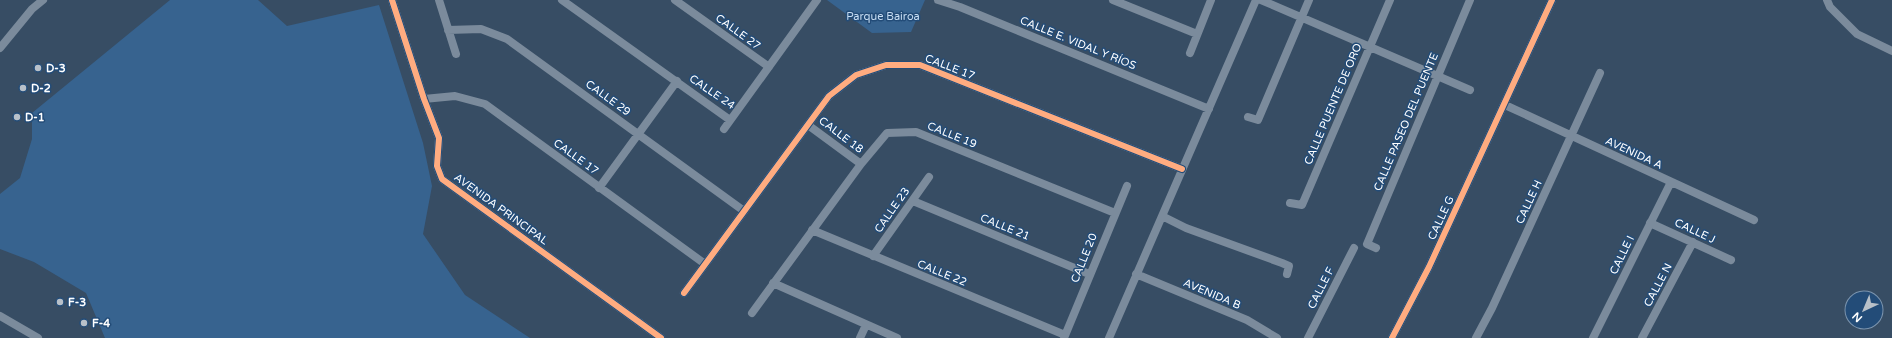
<svg xmlns="http://www.w3.org/2000/svg" width="1892" height="338" font-family="'Varela Round',sans-serif">
<rect width="100%" height="100%" fill="#374d64"/>
<path fill="#37638f" d="M170 0H258L287 26 379 5 423 143 432 186 423 234 465 295 530 338H105L86 293 34 262 0 249V194L20 178 32 139V113Z
M827 0H925L911 32 872 33Z"/>
<g fill="none" stroke-linecap="round" stroke-linejoin="round">
<path stroke="#7b8b9c" stroke-width="8" d="M392 0 424 99 439 138 437 166 442 179 661 338
M439 0 456 54
M562 0 730 120
M675 0 769 67
M938 0 960 7 1209 109
M1113 0 1197 34
M1261 0 1470 90
M1827 0 1830 7 1857 34 1892 51
M448 30 481 29 507 39 744 211
M0 48 32 9 43 0
M1190 53 1211 0
M424 99 455 96 485 104 705 264
M1505 105 1754 220
M1248 117 1258 120 1309 0
M808 125 861 164
M724 129 817 0
M599 188 677 81
M913 201 1089 274
M1290 203 1302 205 1390 0
M1162 216 1186 228 1282 263 1289 266 1287 274
M1650 223 1731 260
M812 230 1065 335
M1376 248 1367 244 1470 0
M873 256 929 177
M1136 274 1247 320 1277 338
M773 283 897 338
M684 293 829 96 856 75 886 65H920L1182 169
M752 313 861 164 887 133 916 132 1115 213
M0 316 38 338
M860 338 866 325
M1064 338 1127 186
M1109 338 1256 0
M1308 338 1354 248
M1392 338 1429 267 1552 0
M1476 338 1492 308 1600 73
M1593 338 1671 182
M1642 338 1693 242"/>
<g stroke="#234c78" stroke-width="8">
<path id="cycleway" d="M392 0 424 99 439 138 437 166 442 179 661 338
M684 293 829 96 856 75 886 65H920L1182 169
M1392 338 1429 267 1552 0"/>
</g>
<use href="#cycleway" stroke="#ffac80" stroke-width="6"/>
</g>
<g fill="#b9c1c9" stroke="#234c78" stroke-width="1.5">
<circle cx="38" cy="68" r="4"/>
<circle cx="23" cy="88" r="4"/>
<circle cx="17" cy="117" r="4"/>
<circle cx="60" cy="302" r="4"/>
<circle cx="84" cy="323" r="4"/>
</g>
<g text-anchor="middle" dominant-baseline="central" stroke-width="3" stroke-linejoin="round" paint-order="stroke">
<g font-size="11" fill="#c7ddf3" stroke="#234c78">
<text x="883" y="16">Parque Bairoa</text>
</g>
<g font-size="11" fill="#fff" stroke="#234c78">
<text transform="translate(738 32) rotate(36)">CALLE 27</text>
<text transform="translate(1078 43) rotate(22)">CALLE E. VIDAL Y RÍOS</text>
<text transform="translate(950 67) rotate(21)">CALLE 17</text>
<text transform="translate(712 92) rotate(34)">CALLE 24</text>
<text transform="translate(608 98) rotate(36)">CALLE 29</text>
<text transform="translate(1333 104) rotate(-67)">CALLE PUENTE DE ORO</text>
<text transform="translate(1406 122) rotate(-67)">CALLE PASEO DEL PUENTE</text>
<text transform="translate(841 135) rotate(37)">CALLE 18</text>
<text transform="translate(952 135) rotate(22)">CALLE 19</text>
<text transform="translate(1634 153) rotate(25)">AVENIDA A</text>
<text transform="translate(576 157) rotate(36)">CALLE 17</text>
<text transform="translate(1529 202) rotate(-65)">CALLE H</text>
<text transform="translate(501 209) rotate(36)">AVENIDA PRINCIPAL</text>
<text transform="translate(892 210) rotate(-55)">CALLE 23</text>
<text transform="translate(1441 218) rotate(-65)">CALLE G</text>
<text transform="translate(1005 227) rotate(22)">CALLE 21</text>
<text transform="translate(1695 231) rotate(25)">CALLE J</text>
<text transform="translate(1622 255) rotate(-64)">CALLE I</text>
<text transform="translate(1084 258) rotate(-68)">CALLE 20</text>
<text transform="translate(942 273) rotate(22)">CALLE 22</text>
<text transform="translate(1658 285) rotate(-62)">CALLE N</text>
<text transform="translate(1321 288) rotate(-63)">CALLE F</text>
<text transform="translate(1212 294) rotate(23)">AVENIDA B</text>
</g>
<g font-size="11" font-weight="bold" fill="#fff" stroke="#234c78" text-anchor="start">
<text x="46" y="68">D-3</text>
<text x="31" y="88">D-2</text>
<text x="25" y="117">D-1</text>
<text x="68" y="302">F-3</text>
<text x="92" y="323">F-4</text>
</g>
</g>
<g transform="translate(1864 310) rotate(224)"><circle r="19" fill="#234c78" stroke="#7b94ae"/>
<path d="M0-3L7 15L0 10L-7 15Z" fill="#b9c1c9"/>
<text y="-6" font-size="11" font-weight="bold" text-anchor="middle" fill="#ffffff">N</text>
</g>
</svg>
